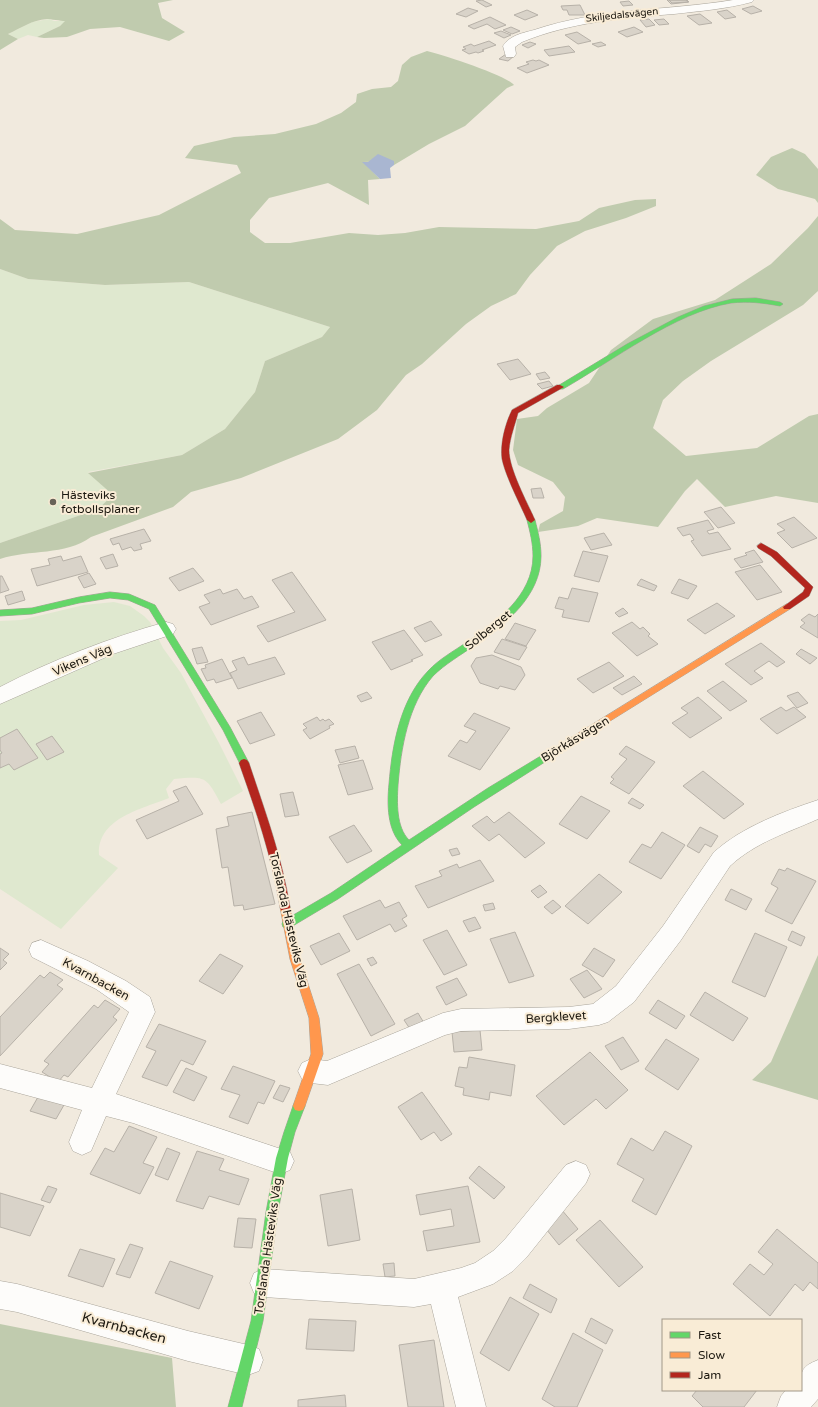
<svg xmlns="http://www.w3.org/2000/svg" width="818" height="1407" font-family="'Varela Round',sans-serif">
<rect width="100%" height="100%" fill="#f1eade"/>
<path fill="#dfe8cf" d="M49 19 54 21H66L60 26 37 37 28 35 18 39 8 34 32 22Z
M0 269 28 279 105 285 189 282 330 327 322 337 265 361 255 392 225 429 182 455 88 472 114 495 98 509 0 543Z
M114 602 130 606 144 616 150 622 163 648 181 673 219 743 243 791 221 804C206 776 206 776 174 779L166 789 169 798C142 809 97 818 99 855L118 868 61 929 0 889V621L21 620 84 605Z"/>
<path fill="#c0cbae" d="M0 0H173L158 3 162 18 185 32 169 41 120 27 90 29 67 37 44 38 37 37 60 26 65 21C61 21 50 19 47 19 32 20 21 28 8 34L18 39 0 50Z
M427 51C441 54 508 76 514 85L507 88 465 126 429 144 394 165V161L363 162 380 179 368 180 369 205 328 183 269 198 250 220V232L265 243H290L349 233 378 235 405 233 439 227 536 229 579 221 599 208 635 200 656 199V206L626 218 585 231 557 246 530 275 516 294 491 306 466 324 422 364 406 375 377 410 338 439 241 478 191 492 173 507 91 537C65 556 30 549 0 559V543L98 509 113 495 88 473 182 455 225 429 255 392 265 361 322 337 330 327 189 282 105 285 28 279 0 269V219L15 230 77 234 159 215 241 173 237 165 185 158 194 146 234 137 275 134 316 124 341 113 356 102 357 94 372 89 391 87 398 81 402 65 411 57Z
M792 148 805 154 818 169V203L815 199 778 189 756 175 771 157Z
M818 216V291L803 305 711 361 683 381 663 400 653 428 686 456 757 448 809 416 818 414V503L776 496 725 507 697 479 685 491 658 527 597 518 578 526 538 532 540 524 563 511 565 497 553 482 518 465 513 450 517 419 538 416 547 408 589 383 611 350 653 319 715 300 771 264 808 228Z
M818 955V1100L752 1080 771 1062Z
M0 1324 172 1358 176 1407H0Z"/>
<path fill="#a9b6d1" d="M378 154 394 161V165L390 168 391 178 380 179 362 162H368Z"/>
<path fill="#d9d3c9" stroke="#b7b1a8" d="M482 0 492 5 486 7 476 1Z
M667 0H687L689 2 671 4Z
M669 0H686L688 2 672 3Z
M629 1 633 5 623 6 620 2Z
M580 5 585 15H569L567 10H563L561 6Z
M753 6 762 11 751 14 742 9Z
M468 8 478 11 466 17 456 14Z
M527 10 538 15 525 20 514 15Z
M727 10 736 17 725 19 717 12Z
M700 14 712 23 699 25 687 16Z
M490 17 506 25 495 29 487 24 474 29 468 26Z
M649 19 655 25 646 27 640 20Z
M664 19 669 24 659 25 654 20Z
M511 27 520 31 512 34 503 30Z
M634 27 643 32 627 37 618 32Z
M501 31 511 35 504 38 494 33Z
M577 32 591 41 578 44 565 35Z
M489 41 496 45 482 50 484 51 478 53 476 52 469 54 462 50 466 49 463 47 471 44 474 46Z
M530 42 536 44 528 48 522 45Z
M601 42 606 45 598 47 592 44Z
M569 46 575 52 549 56 544 50Z
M506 54 514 56 508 61 499 59Z
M533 60 536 61 539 60 549 65 527 73 517 68 529 64 526 62Z
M518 359 531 374 510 380 497 364Z
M545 372 550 378 540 380 536 374Z
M549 381 553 386 542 389 537 384Z
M541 488 544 498H533L531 489Z
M721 507 735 523 718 528 704 512Z
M794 517 817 538 792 548 777 533 785 530 777 524Z
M708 520 714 529 707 531 709 534 718 532 731 549 702 556 691 541 694 540 690 534 683 536 677 528Z
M144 529 151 541 140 544 142 549 134 551 131 547 122 550 119 543 113 545 110 539Z
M604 533 612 545 591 550 584 538Z
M754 550 763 562 741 568 734 559 747 555 745 553Z
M583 551 608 556 599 582 574 576Z
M113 554 118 566 106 569 100 558Z
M61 556 63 561 81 556 88 572 37 586 31 569 50 565 48 559Z
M760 565 782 592 757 600 735 572Z
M193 568 204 581 179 591 169 578Z
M292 572 326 620 268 642 257 626 295 612 272 580Z
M89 573 96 584 84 588 78 577Z
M0 576H2L9 590 0 593Z
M641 579 657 586 654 591 637 585Z
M679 579 697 586 688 599 671 593Z
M572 588 598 593 589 622 562 617 564 610 555 608 559 597 568 599Z
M220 589 223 594 237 589 244 599 252 596 259 607 211 625 199 607 210 603 204 595Z
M22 591 25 600 8 605 5 596Z
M717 603 735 616 705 634 687 620Z
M623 608 628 613 619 617 615 613Z
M809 614 815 617 818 614V638L800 627 805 623 801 620Z
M431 621 442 635 425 642 414 628Z
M632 622 640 629 643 627 650 634 648 636 658 644 637 656 612 633Z
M515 623 536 630 526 646 505 639Z
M404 630 423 655 411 660 413 661 391 670 372 642Z
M502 639 527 647 519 660 494 652Z
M761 643 785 662 777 667 769 661 754 671 763 678 751 685 725 664Z
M202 647 208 662 197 664 192 649Z
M801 649 817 658 810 664 796 654Z
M492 655 521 667 525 675 515 690 500 686 498 689 480 683 471 666 476 658Z
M244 657 248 665 275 657 285 674 238 689 230 673 237 670 232 661Z
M222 659 232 678 216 683 214 679 207 681 201 669 206 668 205 665Z
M609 662 624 676 593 693 577 679Z
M634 676 642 684 622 695 613 688Z
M723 681 747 701 730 711 707 691Z
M367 692 372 698 361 702 357 696Z
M798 692 808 703 797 708 787 696Z
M698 697 722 718 690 738 672 723 688 713 681 708Z
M781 707 786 711 794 707 806 717 777 734 760 719Z
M261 712 275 735 250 744 237 721Z
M474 713 510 728 480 770 448 756 460 740 467 743 476 731 464 726Z
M317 717 320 721 323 719 325 721 329 719 334 724 329 726 330 728 310 739 303 730 307 728 303 724Z
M17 729 38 758 14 770 9 764 0 768V754L2 753 0 750V738Z
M52 736 64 752 47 760 36 744Z
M355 746 359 758 340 763 335 750Z
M626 746 655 762 629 794 610 783 614 779 611 777 627 759 619 754Z
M363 760 373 789 348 795 338 765Z
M703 771 744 804 724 819 683 786Z
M186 786 203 814 147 839 136 820 179 801 173 791Z
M293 792 299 815 285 817 280 794Z
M581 796 610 811 587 839 559 824Z
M632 798 644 805 640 809 628 803Z
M252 812 275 904 244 910 243 905 234 906 228 867 222 868 216 829 229 826 227 817Z
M509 812 545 843 525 858 499 834 489 841 472 826 487 816 494 823Z
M354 825 372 851 347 863 329 837Z
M700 827 718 836 711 847 705 844 699 853 687 846Z
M662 832 685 845 661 879 629 862 642 844 651 848Z
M457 848 460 854 452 856 449 850Z
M480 860 494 881 428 908 415 886 442 876 439 871 457 864 459 868Z
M787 868 816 881 792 924 765 911 778 888 771 884 779 869 785 871Z
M599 874 622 892 588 924 565 906Z
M540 885 547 892 538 898 531 891Z
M731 889 752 899 746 910 725 900Z
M380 900 385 908 399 902 407 916 402 919 407 926 395 932 390 924 357 940 343 916Z
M553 900 561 907 552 914 544 907Z
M493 903 495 909 485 911 483 905Z
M475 917 481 928 469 932 463 921Z
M447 930 467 965 444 975 423 940Z
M792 931 805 937 801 946 788 940Z
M515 932 534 976 509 983 490 939Z
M339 933 350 951 321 965 310 946Z
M755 933 787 947 765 997 732 982Z
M0 948 9 954 3 960 7 963 0 970Z
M594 948 615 960 603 977 582 965Z
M220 954 243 966 223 994 199 981Z
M373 957 377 963 371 966 367 959Z
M359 964 395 1024 371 1036 337 974Z
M587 970 602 989 584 998 570 979Z
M50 972 63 980 57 985 63 989 0 1056V1017L40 975 44 978Z
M457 978 467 995 446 1005 436 987Z
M705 992 748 1018 733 1041 690 1015Z
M105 1000 120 1009 113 1017 117 1020 68 1077 64 1075 58 1082 42 1072 49 1064 44 1061 94 1005 98 1008Z
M658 1000 685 1016 676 1029 649 1013Z
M418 1013 424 1023 410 1029 404 1020Z
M159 1024 206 1041 193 1065 181 1060 167 1086 142 1077 156 1051 146 1047Z
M480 1030 482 1050 454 1052 452 1032Z
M623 1037 639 1061 621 1070 605 1046Z
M666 1039 699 1059 678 1090 645 1069Z
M590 1052 628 1090 606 1109 596 1099 564 1125 536 1096Z
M469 1057 515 1065 511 1096 490 1092 489 1100 463 1095 464 1088 455 1086 459 1067 467 1068Z
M233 1066 275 1081 264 1104 258 1102 248 1124 229 1117 240 1095 221 1089Z
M186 1068 207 1077 194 1101 173 1092Z
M280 1085 290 1088 283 1102 273 1098Z
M422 1092 452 1134 441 1141 434 1132 421 1140 398 1107Z
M38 1097 64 1105 56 1119 30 1111Z
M129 1126 157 1137 143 1163 154 1167 140 1194 90 1174 105 1148 114 1152Z
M665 1131 692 1146 656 1215 632 1201 644 1179 617 1164 631 1138 653 1151Z
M167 1148 180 1153 168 1180 155 1175Z
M197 1151 224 1159 219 1170 249 1179 239 1205 209 1196 203 1209 176 1201Z
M479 1166 505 1187 494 1199 469 1178Z
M48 1186 57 1189 50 1203 41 1200Z
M468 1186 480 1242 427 1251 423 1231 454 1226 451 1209 420 1215 416 1195Z
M352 1189 360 1240 328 1246 320 1195Z
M0 1193 44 1206 30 1236 0 1227Z
M561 1209 578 1229 559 1245 542 1224Z
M238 1218 256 1219 252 1248 234 1247Z
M600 1220 643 1267 619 1287 576 1240Z
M777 1229 818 1263V1289L810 1282 803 1291 795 1284 770 1316 733 1284 750 1264 764 1275 773 1264 758 1252Z
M130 1244 143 1248 130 1278 116 1274Z
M80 1249 115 1259 103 1287 68 1276Z
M170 1261 213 1276 199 1309 155 1293Z
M394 1263 395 1276 385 1277 383 1264Z
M530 1284 557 1299 551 1313 523 1298Z
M510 1297 539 1314 509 1371 480 1353Z
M591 1318 613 1330 606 1344 585 1332Z
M309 1319 356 1321 354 1351 306 1349Z
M573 1333 603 1350 577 1407H555L542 1399Z
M434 1340 444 1407H408L399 1345Z
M697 1390H757L744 1407H703L692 1396Z
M345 1395 346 1407H298V1400Z"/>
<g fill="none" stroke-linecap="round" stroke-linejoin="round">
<g stroke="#aaa59b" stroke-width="1">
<path id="street" d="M733 0H754L752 2C726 9 700 11 674 14 622 18 571 22 522 42L515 47 516 54 514 57H506L503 46C510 35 523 33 534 30 599 8 666 11 733 0Z
M166 622 173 624 176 629 173 634 113 654 0 704V687C52 660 109 638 166 622Z
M818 800V819C787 833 756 842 730 866L681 940 634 1002 608 1022 599 1025 569 1029 461 1031 445 1035 328 1085 311 1083 302 1079 298 1071 302 1063 311 1059 327 1061 443 1013 461 1009 569 1007 593 1004 616 986 663 926 714 852C742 827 782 812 818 800Z
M41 940 88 961 126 981 150 997 155 1012 116 1094 290 1152 294 1161 290 1170 280 1174 133 1123 106 1116 91 1151 82 1155 73 1151 69 1142 82 1110 0 1088V1064L92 1088 129 1012 96 989 32 957 29 950 32 943Z
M576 1161 586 1165 590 1174 586 1183 526 1258 513 1271 493 1284 458 1297 486 1407H456L431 1304 414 1307 264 1297 254 1293 250 1283 254 1273 264 1269 414 1279 461 1268 475 1263 493 1251 506 1238 566 1165Z
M0 1281 17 1284 188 1331 248 1345 259 1349 263 1360 259 1371 248 1375 188 1361 17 1312 0 1309Z
M818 1360V1399L811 1407H777L781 1396 786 1390H801C801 1372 800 1367 818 1360Z"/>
</g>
<g stroke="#aaa59b" stroke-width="1">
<path id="fast" d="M756 298 780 302 783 304 780 306C764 303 748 301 731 303 676 312 612 361 563 389H560L556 387 627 344 678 317 704 306 732 299Z
M531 517 535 520C538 532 541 543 541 556 541 596 505 625 475 645 461 655 445 664 433 676 408 705 401 748 398 785 397 802 396 827 409 840L488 788 572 737H578L580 739 578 741 474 807 338 899 291 927 287 928 283 927 282 924 283 921 331 893 402 845C387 830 387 804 389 784 392 746 400 700 428 671 439 659 454 651 467 642 497 622 533 595 533 556 533 543 530 532 527 520Z
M110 592 129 594 155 605 230 727 249 763 247 766H241L223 730 149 609 128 600 110 598 79 603 32 614 0 616V610L32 608 79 597Z
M299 1101 303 1102 305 1106 295 1132 288 1158 278 1212 263 1321 242 1407H228L251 1321 266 1212 276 1158 284 1132 293 1106 295 1102Z"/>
</g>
<g stroke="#aaa59b" stroke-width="1">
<path id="slow" d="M787 604 790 605 791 607 790 609 578 741H572L570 739 572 737Z
M285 903 289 904 290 907 300 959 319 1018 323 1054 305 1106 303 1110 299 1111 295 1110 293 1106 311 1054 309 1018 290 959 280 907 281 904Z"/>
</g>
<g stroke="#aaa59b" stroke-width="1">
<path id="jam" d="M557 385H560L564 387 518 413C515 425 510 437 509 450 509 469 527 502 535 520L531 523 527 520C520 504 505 475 502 459 500 444 505 424 512 410Z
M761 543 777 552 813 587 809 596 790 609H784L783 607 803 592 805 588 771 556 758 548 757 546Z
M244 759 247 760 249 763C265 811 282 857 290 907L289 910 285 911 281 910 280 907C272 857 256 811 239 763L241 760Z"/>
</g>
<use href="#street" fill="#fdfcfa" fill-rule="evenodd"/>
<use href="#fast" fill="#63d668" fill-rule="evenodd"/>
<use href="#slow" fill="#ff974d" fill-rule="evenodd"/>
<use href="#jam" fill="#b3261e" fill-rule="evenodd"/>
</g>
<circle fill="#676258" stroke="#f9ecd6" stroke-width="1.5" cx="53" cy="502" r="4"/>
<g text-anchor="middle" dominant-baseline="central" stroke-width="4" stroke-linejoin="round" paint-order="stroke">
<g font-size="10" fill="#1c1810" stroke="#f9ecd6">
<text transform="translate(622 15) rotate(-6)">Skiljedalsvägen</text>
</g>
<g font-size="12" fill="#1c1810" stroke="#f9ecd6" text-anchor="start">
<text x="61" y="495">Hästeviks<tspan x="61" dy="14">fotbollsplaner</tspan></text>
</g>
<g font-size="12" fill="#1c1810" stroke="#f9ecd6">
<text transform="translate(488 630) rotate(-39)">Solberget</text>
<text transform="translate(82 660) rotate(-23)">Vikens Väg</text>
<text transform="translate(575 739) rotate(-31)">Björkåsvägen</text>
<text transform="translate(289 920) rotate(77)">Torslanda Hästeviks Väg</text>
<text transform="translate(96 979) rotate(29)">Kvarnbacken</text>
<text transform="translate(556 1017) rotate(-4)">Bergklevet</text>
<text transform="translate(268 1246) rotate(-82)">Torslanda Hästeviks Väg</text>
</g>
<g font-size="14" fill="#1c1810" stroke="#f9ecd6">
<text transform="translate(124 1328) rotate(15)">Kvarnbacken</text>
</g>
</g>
<rect x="662" y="1319" width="140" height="72" fill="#f9ecd6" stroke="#a19787"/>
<rect x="670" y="1332" width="20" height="6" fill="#63d668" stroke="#a19787"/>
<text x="698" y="1339" font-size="12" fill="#1c1810">Fast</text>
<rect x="670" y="1352" width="20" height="6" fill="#ff974d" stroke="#a19787"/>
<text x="698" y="1359" font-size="12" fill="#1c1810">Slow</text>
<rect x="670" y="1372" width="20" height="6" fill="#b3261e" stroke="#a19787"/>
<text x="698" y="1379" font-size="12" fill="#1c1810">Jam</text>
</svg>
